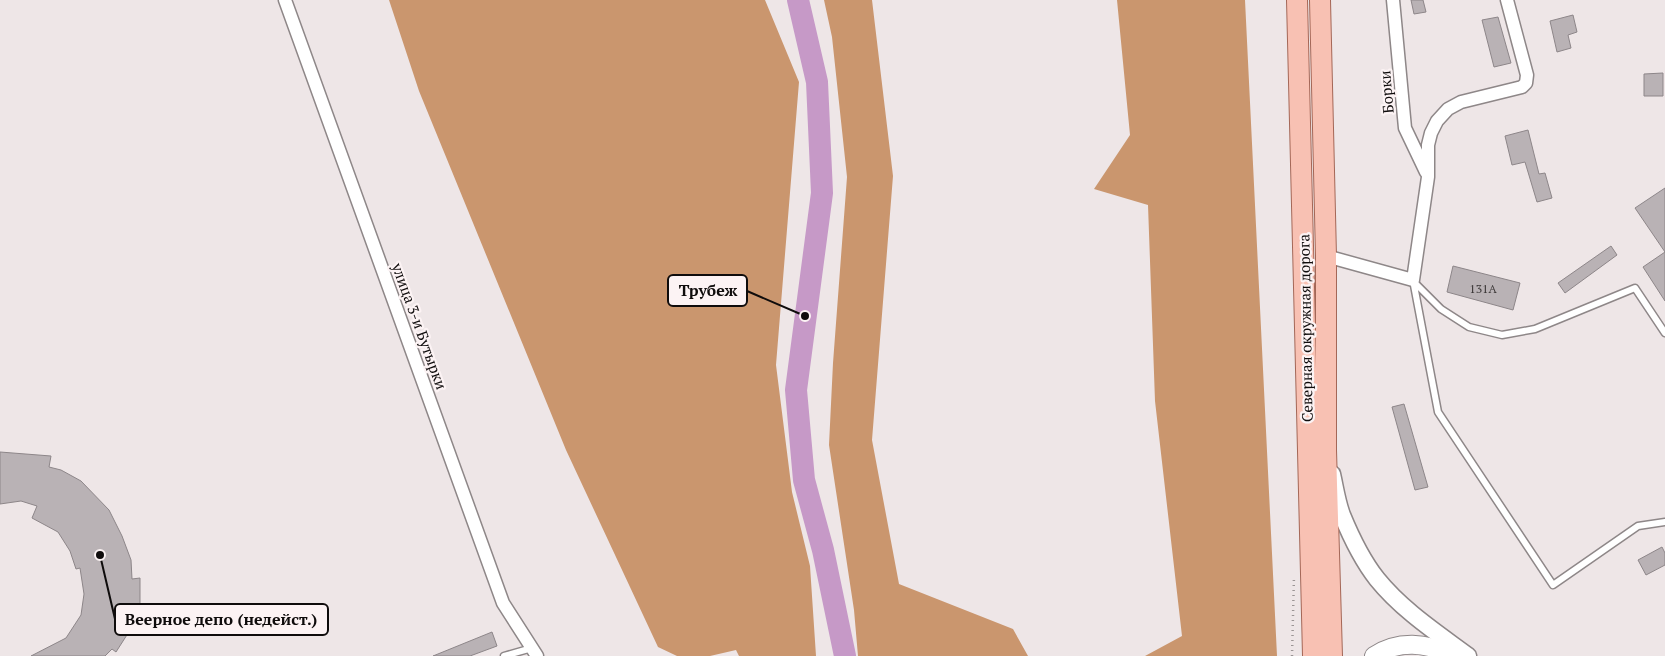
<svg xmlns="http://www.w3.org/2000/svg" width="1665" height="656" font-family="'PT Serif',serif">
<rect width="100%" height="100%" fill="#eee6e7"/>
<path fill="#ca966e" d="M389 0H765L799 82 776 365 792 492 810 566 816 656H739L736 650 710 656H677L658 647 566 450 419 91Z
M824 0H872L893 176 872 440 899 584 1013 629 1028 656H858L854 610 829 445 833 363 847 177 832 37Z
M1117 0H1245L1277 656H1145L1182 636 1155 401 1148 205 1094 189 1130 135Z"/>
<g fill="none" stroke-linecap="round" stroke-linejoin="round">
<path stroke="#c699c7" stroke-width="22" d="M798 0 817 82 822 193 796 390 804 480 823 550 845 656"/>
</g>
<path fill="#b9b2b5" stroke="#8d8689" d="M1411 0H1423L1426 12 1414 14Z
M1573 15 1577 32 1568 35 1571 48 1557 52 1550 21Z
M1498 17 1511 63 1494 67 1482 20Z
M1663 73V96H1644V74Z
M1528 130 1539 174 1545 173 1552 198 1537 202 1525 162 1512 165 1505 136Z
M1665 188V301L1643 267 1665 252 1635 208Z
M1611 246 1617 255 1565 293 1558 283Z
M1453 266 1520 283 1513 310 1447 292Z
M1404 404 1428 487 1415 490 1392 407Z
M0 452 51 456 49 467 61 470 81 481 109 510 122 536 131 560 132 579 140 578V603L132 627 116 652 112 649 105 656H31L66 638 81 615 84 594 80 568 76 569 70 551 58 532 32 518 37 506 21 501 0 504Z
M1662 547 1665 553V565L1646 575 1638 560Z
M492 632 497 646 470 656H433Z"/>
<g fill="none" stroke-linecap="round" stroke-linejoin="round">
<g stroke="#8e8788" stroke-width="9">
<path id="service" d="M1413 280 1438 412 1553 585 1638 526 1665 522
M1413 281 1441 309 1469 327 1502 335 1535 329 1635 288 1665 333
M504 656 532 648"/>
</g>
<g stroke="#8e8788" stroke-width="15">
<path id="minor" d="M285 0 503 603 537 656
M1393 0 1405 128 1426 172
M1326 256 1413 280 1428 177V145L1431 133 1437 121 1448 109 1461 102 1522 87 1526 83 1527 75 1507 0"/>
</g>
<g stroke="#8e8788" stroke-width="19">
<path id="tertiary" d="M1332 474C1335 487 1337 502 1342 515 1351 537 1362 560 1377 579 1402 610 1437 633 1468 656"/>
</g>
<g stroke="#8e8788" stroke-width="20">
<path id="secondary" d="M1374 656C1398 640 1427 642 1452 656"/>
</g>
<g stroke="#a46757" stroke-width="22">
<path id="primary" d="M1297 0 1313 656
M1320 0 1326 256V450L1332 656"/>
</g>
<path stroke="#9a9494" stroke-width="2.5" stroke-dasharray="1 4" stroke-linecap="butt" d="M1292 656 1294 576"/>
<use href="#service" stroke="#fff" stroke-width="6"/>
<use href="#minor" stroke="#fff" stroke-width="12"/>
<use href="#tertiary" stroke="#fff" stroke-width="16"/>
<use href="#secondary" stroke="#fff" stroke-width="18"/>
<use href="#primary" stroke="#f8c1b3" stroke-width="20"/>
</g>
<g text-anchor="middle" dominant-baseline="central" stroke-width="4.5" stroke-linejoin="round" paint-order="stroke">
<g font-size="12" fill="#3a3636">
<text x="1483" y="288">131А</text>
</g>
<g font-size="15" fill="#0f0c0c" stroke="#fcf3f4">
<text transform="translate(1386 92) rotate(-95)">Борки</text>
<text transform="translate(420 326) rotate(70)">улица 3-и Бутырки</text>
<text transform="translate(1305 328) rotate(-91)">Северная окружная дорога</text>
</g>
</g>
<path fill="none" stroke="#0f0c0c" stroke-width="2" d="M805 316L747 291M100 555L115 619"/>
<g fill="#0f0c0c" stroke="#fcf3f4" stroke-width="2">
<circle cx="805" cy="316" r="5"/>
<circle cx="100" cy="555" r="5"/>
</g>
<g fill="#fcf3f4" stroke="#0f0c0c" stroke-width="2">
<rect x="668" y="275" width="79" height="31" rx="5"/>
<rect x="115" y="604" width="213" height="31" rx="5"/>
</g>
<g font-size="16" text-anchor="middle" font-weight="bold" fill="#0f0c0c">
<text x="708" y="296">Трубеж</text>
<text x="221" y="625">Веерное депо (недейст.)</text>
</g>
</svg>
